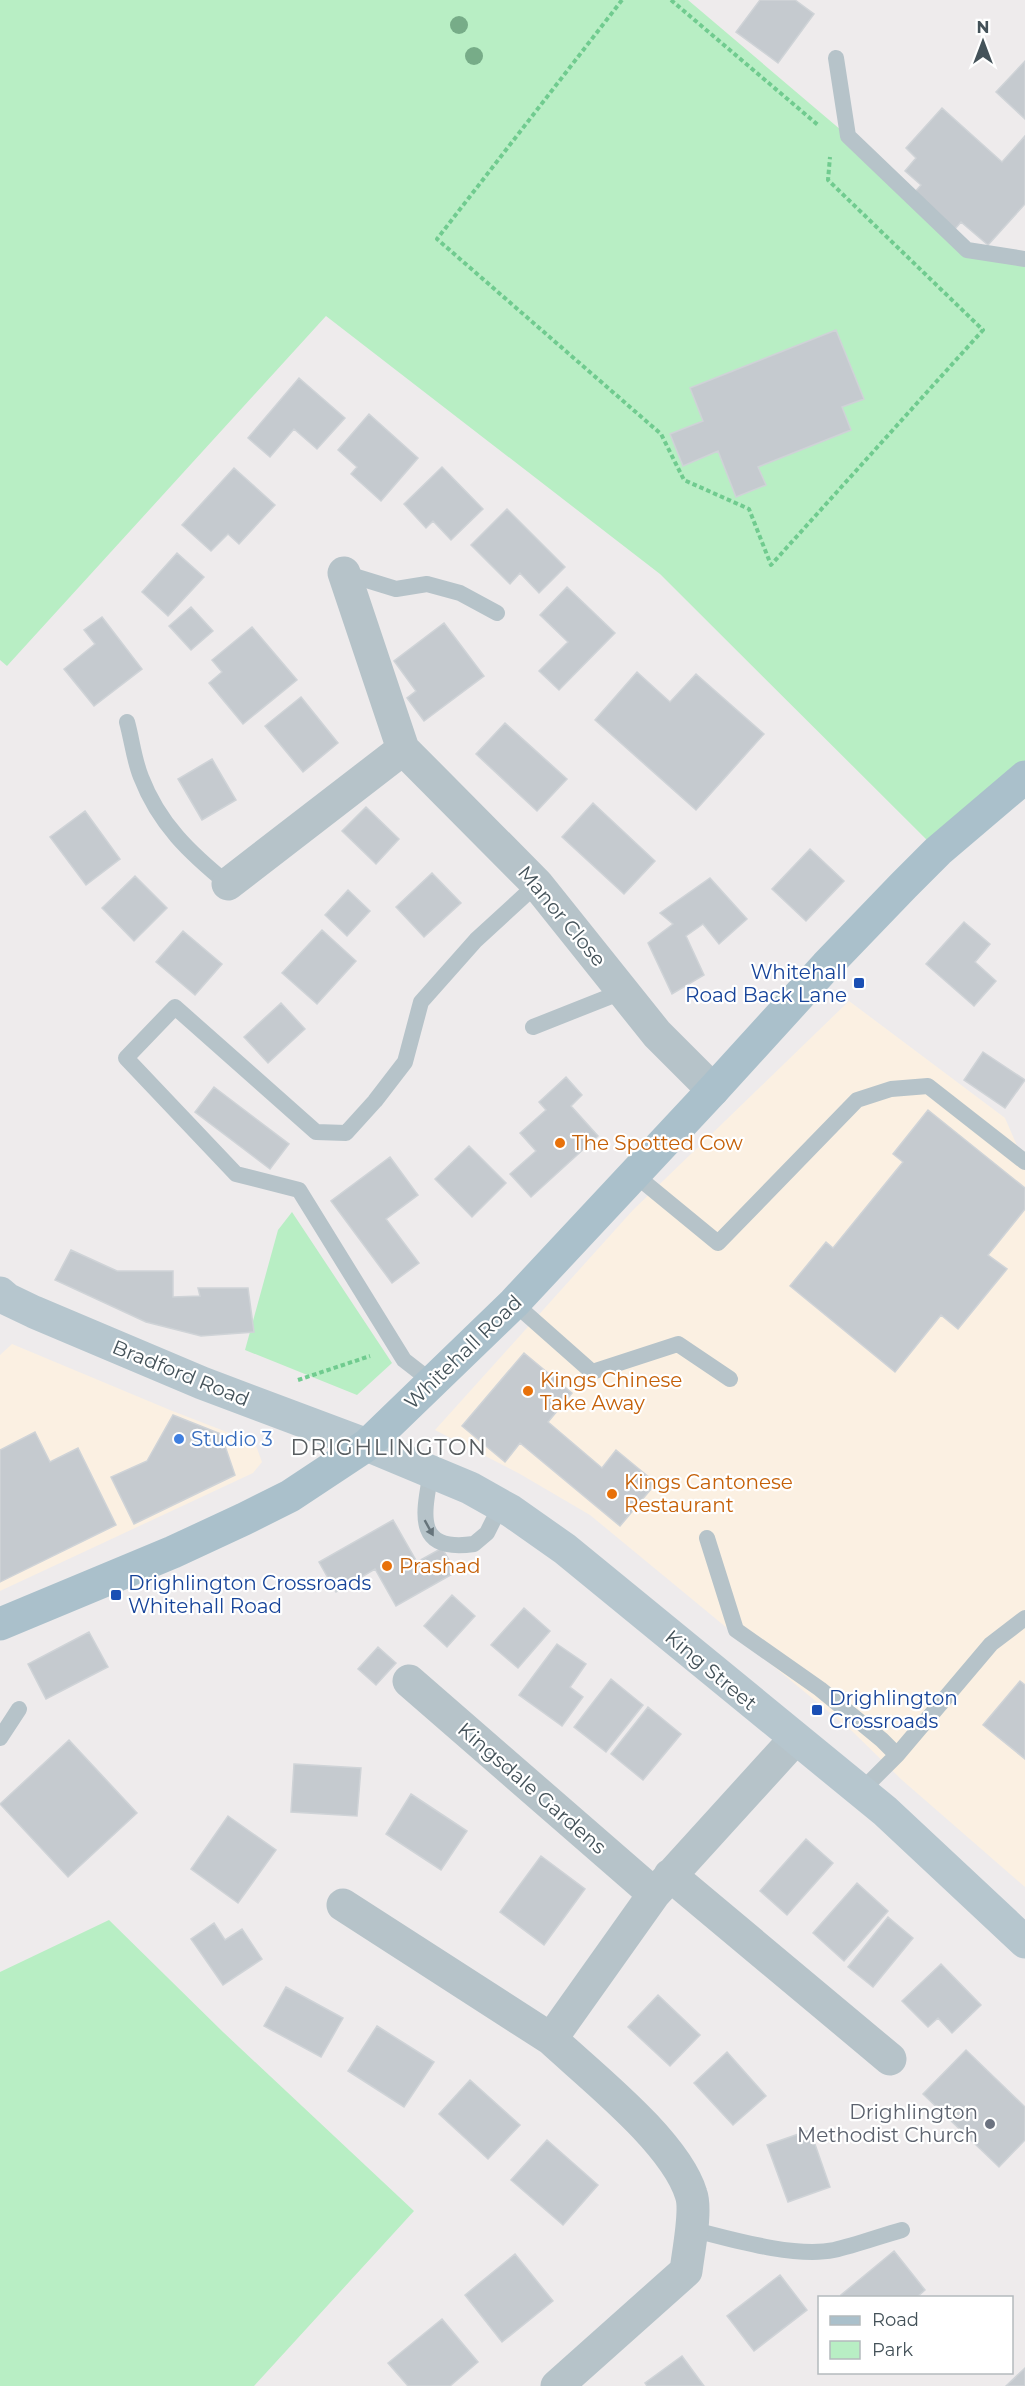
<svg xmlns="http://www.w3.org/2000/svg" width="1025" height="2386" font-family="Montserrat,sans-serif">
<rect width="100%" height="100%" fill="#eeebec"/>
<path fill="#fbf0e2" d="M849 1001 1005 1118 1025 1164V1887L902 1780 852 1731 590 1515 520 1474 435 1430 633 1210Z
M12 1344 170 1410 255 1443 262 1462 253 1473 0 1591V1355Z"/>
<path fill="#b8eec4" d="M0 0H688L848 136 967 250 1025 259V777L938 851 660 574 326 316 7 666 0 660Z
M292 1212 392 1363 357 1395 245 1350 278 1230Z
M109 1920 223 2032 414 2211 254 2386H0V1972Z"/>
<path fill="#c5cacf" stroke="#cfd3d7" stroke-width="1.5" d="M760 0H795L814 14 778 63 736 32Z
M1025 61V119L996 92Z
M942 108 1002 162 1025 136V204L988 245 961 222 955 229 914 193 921 185 905 171 916 158 906 148Z
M836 330 864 399 842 407 851 430 758 467 766 485 736 497 718 451 683 466 670 434 703 421 690 388Z
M299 378 345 418 317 449 294 429 270 457 248 438Z
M369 414 418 458 381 501 351 474 357 467 338 450Z
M442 467 483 509 451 540 433 521 426 528 404 504Z
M234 468 275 505 239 544 228 534 211 551 182 525Z
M507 509 565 567 539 593 520 573 510 584 471 545Z
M177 553 204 577 168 616 142 592Z
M567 587 615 633 559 690 539 671 568 642 540 615Z
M191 607 213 631 191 650 169 626Z
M102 617 142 669 94 706 64 669 95 644 84 630Z
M444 623 484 676 424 721 407 698 416 691 394 661Z
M252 627 297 680 243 724 209 683 222 672 212 660Z
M637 672 670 702 696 674 764 734 696 810 595 720Z
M301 697 338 743 303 772 265 726Z
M505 723 567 779 537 811 476 754Z
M212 759 236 800 202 820 178 779Z
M593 803 655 861 624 894 562 837Z
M366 807 399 839 376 864 342 831Z
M85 811 120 859 86 885 50 837Z
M810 849 844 881 806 921 772 889Z
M432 873 461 903 424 937 396 907Z
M135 876 167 908 134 941 102 908Z
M710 878 747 919 719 944 703 924 686 936 704 975 672 994 648 943 673 924 660 913Z
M348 890 370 911 347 936 325 915Z
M964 922 990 944 975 962 996 981 974 1006 926 964Z
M322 930 356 961 317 1004 282 973Z
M183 931 222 964 195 995 156 962Z
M281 1003 305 1029 268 1063 244 1037Z
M983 1052 1025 1080 1005 1108 964 1080Z
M566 1077 582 1095 571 1106 598 1136 531 1197 510 1174 536 1151 520 1133 546 1110 539 1102Z
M214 1087 289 1144 270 1169 195 1112Z
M928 1110 1025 1188V1209L988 1255 1007 1269 958 1329 941 1315 895 1372 790 1286 826 1242 833 1248 903 1162 893 1154Z
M469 1146 506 1183 472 1217 435 1179Z
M390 1157 418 1195 386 1219 419 1263 392 1283 331 1201Z
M71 1250 117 1271H173V1297L200 1296 198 1288H248L254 1332 201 1336 146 1322 55 1280Z
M524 1353 572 1393 548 1422 602 1468 616 1450 656 1483 620 1526 520 1443 505 1462 462 1426Z
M173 1415 221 1434 235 1475 134 1524 111 1477 147 1461Z
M35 1432 50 1462 78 1448 116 1525 0 1582V1450Z
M393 1520 417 1562 442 1548 456 1572 396 1606 375 1569 336 1592 319 1562Z
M452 1595 475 1616 447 1647 424 1626Z
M524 1608 550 1631 518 1668 491 1645Z
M89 1632 108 1667 46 1699 28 1664Z
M557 1644 586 1664 570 1687 583 1697 562 1726 519 1695Z
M378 1647 396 1663 376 1685 358 1669Z
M611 1679 643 1705 606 1752 574 1727Z
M1020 1681 1025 1685V1759L983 1725Z
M648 1707 681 1734 643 1780 611 1754Z
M69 1740 137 1813 68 1877 0 1804Z
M294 1764 361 1768 357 1816 291 1812Z
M411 1794 467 1831 441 1870 386 1834Z
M228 1816 276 1850 238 1903 191 1869Z
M806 1839 833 1863 787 1915 760 1891Z
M541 1856 585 1889 544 1945 500 1912Z
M857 1883 888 1911 844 1961 813 1933Z
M888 1917 913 1938 873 1987 848 1967Z
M214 1923 225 1940 242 1929 262 1959 223 1985 191 1939Z
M941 1964 981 2005 952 2033 938 2018 928 2027 902 2001Z
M286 1987 343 2018 321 2057 264 2026Z
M658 1995 700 2035 670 2066 628 2027Z
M377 2026 434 2062 404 2107 348 2071Z
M966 2050 1025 2107V2140L999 2167 923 2094Z
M727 2052 766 2096 733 2125 694 2083Z
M470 2080 520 2125 488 2159 439 2114Z
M810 2130 830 2187 788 2202 767 2145Z
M547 2140 598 2185 563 2225 511 2180Z
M894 2251 925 2290 916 2298H843L841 2295Z
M515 2254 553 2301 502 2342 465 2295Z
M780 2275 807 2310 754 2351 727 2316Z
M442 2319 478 2362 450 2386H408L388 2363Z
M682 2356 704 2386H647L645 2383Z
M1025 2368V2386H1006Z"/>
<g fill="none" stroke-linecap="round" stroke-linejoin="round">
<path stroke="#70cb8f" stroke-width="4" stroke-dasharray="4.5 3" stroke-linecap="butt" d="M622 0 437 239 661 434 684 480 749 509 771 565 983 330 828 180 830 157
M671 0 818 125
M298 1380 370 1356"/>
<path stroke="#b6c3c9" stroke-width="16" d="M836 58 848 136 967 250 1025 259
M344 573 396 589 427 584 460 593 497 613
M127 722C132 740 134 760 141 777 159 824 190 853 228 884
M533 1027 624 991
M634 1174 718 1243 857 1100 891 1089 928 1086 1025 1162
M514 1303 592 1372 678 1344 730 1379
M431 1381 404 1360 299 1190 236 1174 126 1058 175 1007 316 1132 346 1133 375 1101 405 1062 421 1002 476 940 537 884
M431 1472C424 1512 413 1553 474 1544L487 1533 501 1505
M707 1538 736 1630 820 1689 882 1740 897 1755 860 1792
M0 1738 19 1709
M897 1755 991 1644 1025 1618
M691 2229C731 2239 794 2258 834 2250 857 2245 880 2236 902 2230"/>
<path stroke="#b6c3c9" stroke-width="33" d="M344 573 403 749
M228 884 403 749 537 884 657 1034 713 1090
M409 1681 654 1894
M670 1875 890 2059
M343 1905 551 2039
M557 2386 686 2271C688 2253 697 2210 691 2194 675 2142 592 2077 551 2039L654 1894 795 1739"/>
<path stroke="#b6c6ce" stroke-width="33" d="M0 1293 7 1299 34 1312 202 1383 367 1445 470 1488 511 1511 565 1549 885 1811 1025 1942"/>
<path stroke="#aac0cb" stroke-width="33" d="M0 1624 173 1552 244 1519 290 1496 367 1445 514 1303 713 1090 826 966 904 885 938 851 1025 777"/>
</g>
<g fill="#77ac88">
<circle cx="459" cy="25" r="9"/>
<circle cx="474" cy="56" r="9"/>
</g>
<defs><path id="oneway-solid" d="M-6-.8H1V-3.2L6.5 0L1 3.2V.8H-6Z" transform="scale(1.5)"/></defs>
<use fill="#66747b" href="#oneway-solid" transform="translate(429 1528) rotate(61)"/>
<g fill="#1a4fb4" stroke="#fff" stroke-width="2">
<rect x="853" y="977" width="12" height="12" rx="3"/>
<rect x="110" y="1589" width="12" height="12" rx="3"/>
<rect x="811" y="1704" width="12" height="12" rx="3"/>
</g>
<g fill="#e8710a" stroke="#fff" stroke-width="2">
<circle cx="560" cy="1143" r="6"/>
<circle cx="528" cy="1391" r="6"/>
<circle cx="612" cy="1494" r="6"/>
<circle cx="387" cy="1566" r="6"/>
</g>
<circle fill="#3f7fe0" stroke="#fff" stroke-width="2" cx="179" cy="1439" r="6"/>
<circle fill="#6b7280" stroke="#fff" stroke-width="2" cx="990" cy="2124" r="6"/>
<g text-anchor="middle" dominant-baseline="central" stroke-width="4.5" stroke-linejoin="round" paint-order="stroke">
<g font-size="20" fill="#445259" stroke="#fff">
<text transform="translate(562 916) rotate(50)">Manor Close</text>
<text transform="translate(463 1352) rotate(-44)">Whitehall Road</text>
<text transform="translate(181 1373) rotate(22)">Bradford Road</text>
<text transform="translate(711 1670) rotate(40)">King Street</text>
<text transform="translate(532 1788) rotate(41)">Kingsdale Gardens</text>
</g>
<g font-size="20" fill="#164399" stroke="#fff" text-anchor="start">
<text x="847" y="972" text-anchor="end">Whitehall<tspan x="847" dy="23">Road Back Lane</tspan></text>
<text x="128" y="1583">Drighlington Crossroads<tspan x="128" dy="23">Whitehall Road</tspan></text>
<text x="829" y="1698">Drighlington<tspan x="829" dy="23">Crossroads</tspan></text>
</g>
<g font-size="20" fill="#c56008" stroke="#fff" text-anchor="start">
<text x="572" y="1143">The Spotted Cow</text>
<text x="540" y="1380">Kings Chinese<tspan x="540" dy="23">Take Away</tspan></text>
<text x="624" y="1482">Kings Cantonese<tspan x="624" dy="23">Restaurant</tspan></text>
<text x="399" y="1566">Prashad</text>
</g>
<g font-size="20" fill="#366cbe" stroke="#fff" text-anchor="start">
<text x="191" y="1439">Studio 3</text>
</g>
<g font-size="20" fill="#5b616d" stroke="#fff" text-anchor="end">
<text x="978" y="2112">Drighlington<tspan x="978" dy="23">Methodist Church</tspan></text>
</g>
<g font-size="22" letter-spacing="1.5" fill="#585d60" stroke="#fff">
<text x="389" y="1447">DRIGHLINGTON</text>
</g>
</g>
<rect x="818" y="2296" width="195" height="78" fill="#ffffff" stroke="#b4babd" stroke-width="1.5"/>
<rect x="830" y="2316" width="30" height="9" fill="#aac0cb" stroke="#b4babd" stroke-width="1.5"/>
<text x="872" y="2326" font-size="18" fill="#445259">Road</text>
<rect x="830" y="2341" width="30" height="18" fill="#b8eec4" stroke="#b4babd" stroke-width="1.5"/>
<text x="872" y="2356" font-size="18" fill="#445259">Park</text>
<g transform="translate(983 42)" stroke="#ffffff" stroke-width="4.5" paint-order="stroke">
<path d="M0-4.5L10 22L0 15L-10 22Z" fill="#445259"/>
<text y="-9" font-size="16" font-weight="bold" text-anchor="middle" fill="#445259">N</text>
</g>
</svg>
